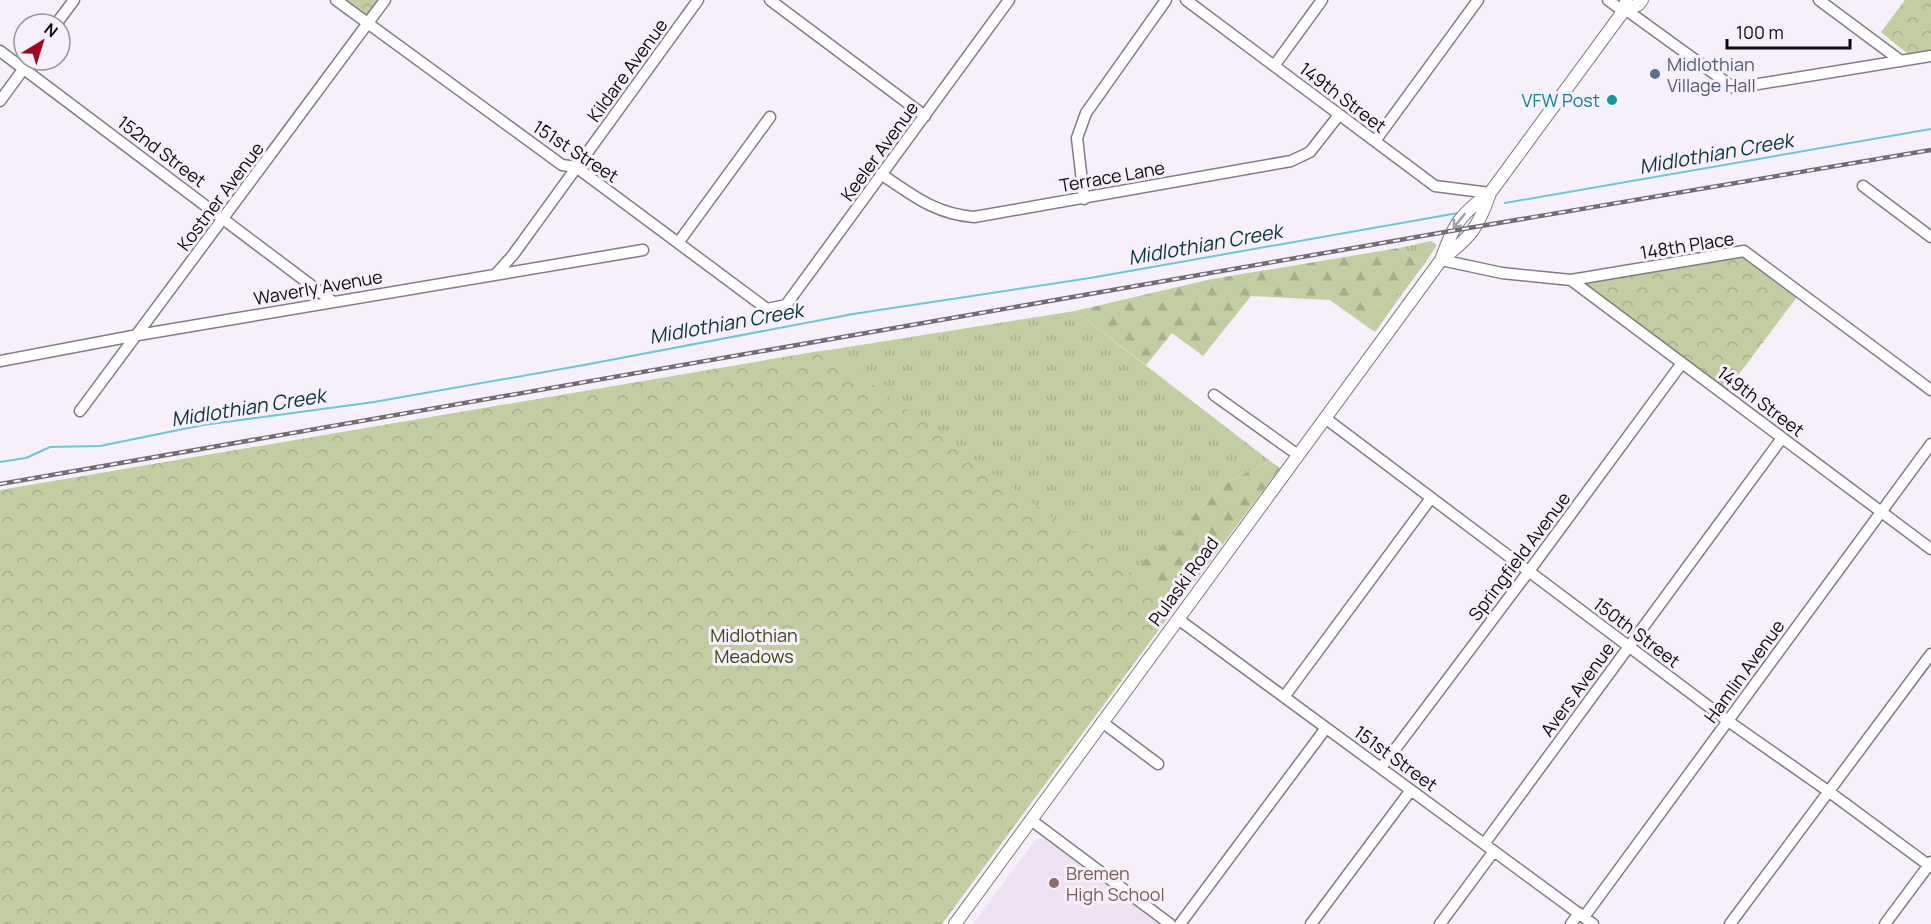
<svg xmlns="http://www.w3.org/2000/svg" width="1931" height="924" font-family="Manrope,sans-serif">
<defs>
<pattern id="grass-tufts" width="24" height="20" patternUnits="userSpaceOnUse" patternTransform="scale(1.5)"><rect width="24" height="20" fill="#c2cda2"/><path d="M3 7l-1-3M5 7V3M7 7l1-3M15 17l-1-3M17 17v-4M19 17l1-3" fill="none" stroke="#a6af8a"/></pattern>
<pattern id="forest-firs" width="22" height="20" patternUnits="userSpaceOnUse" patternTransform="scale(1.5)"><rect width="22" height="20" fill="#c2cda2"/><path d="M5 1l3.5 6h-7zM16 11l3.5 6h-7z" fill="#a6af8a"/></pattern>
<pattern id="park-crowns" width="20" height="18" patternUnits="userSpaceOnUse" patternTransform="scale(1.5)"><rect width="20" height="18" fill="#c2cda2"/><path d="M2 6a3 3 0 1 1 6 0M12 15a3 3 0 1 1 6 0" fill="none" stroke="#a6af8a"/></pattern>
</defs>
<rect width="100%" height="100%" fill="#f7effa"/>
<path fill="#eee1f3" d="M1039 838 1046 840 1159 924H973L1034 842Z"/>
<path fill="url(#grass-tufts)" d="M1431 241 1437 245 1423 266 1399 248Z
M1405 290 1375 332 1366 326 1389 296Z
M1075 311 1270 461 1220 486 1182 528 1129 574 1175 608 0 657 766 360Z"/>
<path fill="url(#forest-firs)" d="M1399 248 1423 266 1405 290 1389 296 1366 326 1330 300 1251 296 1203 356 1172 333 1146 365 1075 311 1212 279Z
M1270 461 1280 468 1175 608 1128 574 1182 528 1220 486Z"/>
<path fill="url(#park-crowns)" d="M336 0H385L368 24Z
M1905 0H1931V50L1909 55 1881 32Z
M1744 251 1800 293 1724 394 1571 280Z
M826 350 1175 608 942 924H0V490Z"/>
<g fill="none" stroke-linecap="round" stroke-linejoin="round">
<path stroke="#68c8d5" stroke-width="2" d="M1505 203 1931 129
M0 462 26 458 50 447 100 446 203 425 374 402 584 365 853 314 1090 278 1458 213"/>
<g stroke="#827b85" stroke-width="13">
<path id="minor" d="M336 0 562 165 576 167 767 309 786 305 1009 0
M770 0 925 116
M1186 0 1435 186 1490 193
M1608 0 1623 11
M1819 0 1901 61
M1625 9 1734 88 1931 56
M56 24 74 0
M0 51 332 301
M1274 66 1322 0
M0 101 30 60
M1375 141 1478 0
M881 174C912 195 935 214 974 217L1291 161 1310 152 1339 115
M1863 186 1931 237
M1084 199 1077 138 1086 113 1166 0
M678 243 770 117
M1441 260 1502 273 1571 280 1744 251 1931 390
M496 274 513 255 698 0
M1571 280 1931 549
M0 361 138 335 643 250
M1214 395 1298 455
M80 411 385 0
M1325 418 1728 721 1828 791 1931 867
M1178 619 1593 924
M1284 697 1431 498
M1102 722 1158 764
M1381 768 1529 571 1682 363
M1031 820 1170 924
M1484 844 1782 438
M1584 917 1931 444
M1180 924 1326 728
M1311 924 1411 790
M1440 924 1494 851
M1571 924 1579 913
M1730 924 1931 654
M1885 924 1931 862"/>
</g>
<g stroke="#827b85" stroke-width="14">
<path id="major" d="M1625 9 1638 5 1642 0
M1441 260C1454 224 1459 216 1489 193
M955 924 1441 260C1471 237 1478 228 1490 193L1625 9 1626 0"/>
</g>
<use href="#minor" stroke="#fff" stroke-width="10"/>
<use href="#major" stroke="#fff" stroke-width="12"/>
<g stroke="#726d74" stroke-width="4.5">
<path id="rail" d="M0 484 1451 231 1931 150"/>
</g>
<use href="#rail" stroke="#f7effa" stroke-width="2" stroke-dasharray="7" stroke-linecap="butt"/>
</g>
<defs><path id="oneway-shaft" d="M-6 0H5M1.5-3L5.5 0L1.5 3" fill="none" stroke-width="1.6" stroke-linecap="round" stroke-linejoin="round" transform="scale(1.5)"/></defs>
<use stroke="#9e9d9f" href="#oneway-shaft" transform="translate(1459 221) rotate(129)"/>
<circle fill="#5c6f8a" stroke="#f7effa" stroke-width="2" cx="1655" cy="74" r="6"/>
<circle fill="#0f9aa8" stroke="#f7effa" stroke-width="2" cx="1612" cy="100" r="6"/>
<circle fill="#8d6e63" stroke="#f7effa" stroke-width="2" cx="1054" cy="883" r="6"/>
<g text-anchor="middle" dominant-baseline="central" stroke-width="6" stroke-linejoin="round" paint-order="stroke">
<g font-size="18" fill="#4e5e75" stroke="#f7effa" text-anchor="start">
<text x="1667" y="64">Midlothian<tspan x="1667" dy="21">Village Hall</tspan></text>
</g>
<g font-size="18" fill="#0d0a0e" stroke="#f7effa">
<text transform="translate(627 70) rotate(-54)">Kildare Avenue</text>
<text transform="translate(1343 97) rotate(37)">149th Street</text>
<text transform="translate(162 151) rotate(37)">152nd Street</text>
<text transform="translate(576 151) rotate(33)">151st Street</text>
<text transform="translate(879 151) rotate(-54)">Keeler Avenue</text>
<text transform="translate(1112 176) rotate(-10)">Terrace Lane</text>
<text transform="translate(220 196) rotate(-53)">Kostner Avenue</text>
<text transform="translate(1687 245) rotate(-9)">148th Place</text>
<text transform="translate(318 287) rotate(-10)">Waverly Avenue</text>
<text transform="translate(1761 401) rotate(37)">149th Street</text>
<text transform="translate(1519 556) rotate(-53)">Springfield Avenue</text>
<text transform="translate(1183 581) rotate(-54)">Pulaski Road</text>
<text transform="translate(1637 632) rotate(37)">150th Street</text>
<text transform="translate(1744 671) rotate(-54)">Hamlin Avenue</text>
<text transform="translate(1577 689) rotate(-54)">Avers Avenue</text>
<text transform="translate(1396 758) rotate(36)">151st Street</text>
</g>
<g font-size="18" fill="#0d838f" stroke="#f7effa" text-anchor="end">
<text x="1600" y="100">VFW Post</text>
</g>
<g font-size="18" fill="#3d4613" stroke="#f7effa">
<text x="754" y="635">Midlothian<tspan x="754" dy="21">Meadows</tspan></text>
</g>
<g font-size="18" fill="#785e54" stroke="#f7effa" text-anchor="start">
<text x="1066" y="873">Bremen<tspan x="1066" dy="21">High School</tspan></text>
</g>
<g font-size="20" font-style="italic" fill="#05353b" stroke="#f7effa">
<text transform="translate(1716 153) rotate(-10)">Midlothian Creek</text>
<text transform="translate(1205 244) rotate(-10)">Midlothian Creek</text>
<text transform="translate(726 323) rotate(-10)">Midlothian Creek</text>
<text transform="translate(248 407) rotate(-9)">Midlothian Creek</text>
</g>
</g>
<g transform="translate(42 42) rotate(38)"><circle r="28" fill="#f7effa" stroke="#99939c" stroke-width="1.5"/>
<path d="M0-4.5L10 22L0 15L-10 22Z" fill="#a30620"/>
<text y="-9" font-size="16" font-weight="bold" text-anchor="middle" fill="#0d0a0e">N</text>
</g>
<path d="M1727 39v9h123v-9" fill="none" stroke="#0d0a0e" stroke-width="3"/>
<text x="1736" y="39" font-size="18" fill="#0d0a0e" stroke="#f7effa" stroke-width="4.5" paint-order="stroke">100 m</text>
</svg>
